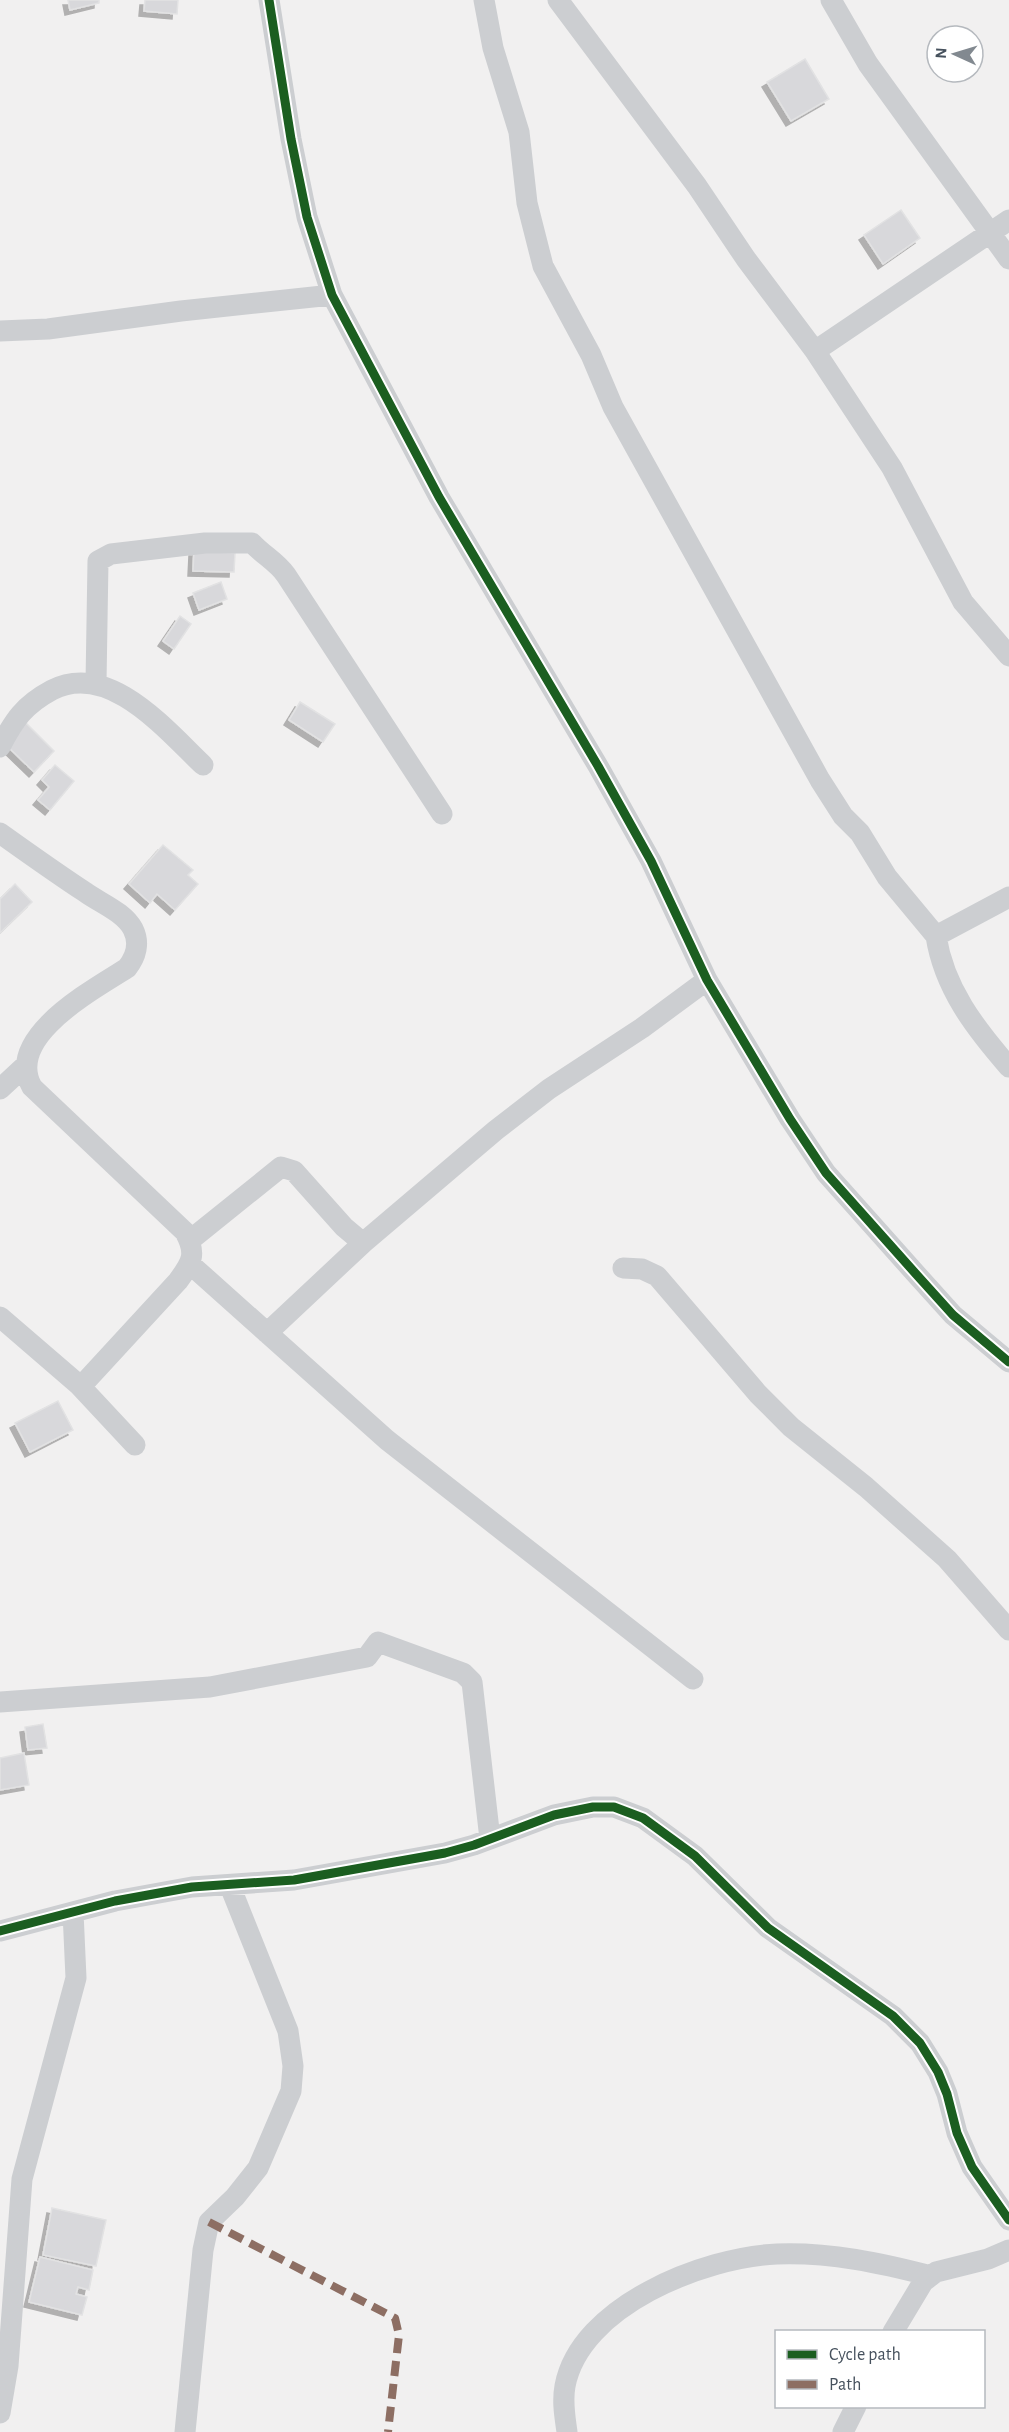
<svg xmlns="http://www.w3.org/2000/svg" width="1009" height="2432" font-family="'Alegreya Sans',sans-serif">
<defs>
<filter id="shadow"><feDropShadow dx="-5" dy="5" stdDeviation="0" flood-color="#0004"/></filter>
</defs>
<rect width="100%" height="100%" fill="#f1f0f0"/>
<path fill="#d8d8db" stroke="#e2e2e3" stroke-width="1.5" filter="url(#shadow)" d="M68 0H99V3L70 10Z
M145 0H178L177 14 144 11Z
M805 59 829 99 791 121 767 82Z
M901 210 920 238 883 264 864 235Z
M194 551 235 553 234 572 193 571Z
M221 582 227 599 199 610 193 593Z
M180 616 191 624 174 649 163 641Z
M300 702 335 724 323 742 289 720Z
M22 719 54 751 34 772 1 740Z
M55 765 74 781 50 810 38 800 49 787 42 780Z
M163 845 193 870 188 875 198 884 175 910 157 894 150 903 129 884Z
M15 884 32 902 0 933V899Z
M58 1401 73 1430 30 1452 15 1423Z
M43 1724 47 1748 28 1750 25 1727Z
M24 1753 29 1785 0 1790V1758Z
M52 2208 106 2220 96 2266 43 2255Z
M40 2257 93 2270 89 2290 78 2287 76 2294 87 2297 82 2315 29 2302Z"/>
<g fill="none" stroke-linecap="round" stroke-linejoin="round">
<path stroke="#ccced1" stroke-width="21" d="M269 0 291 139 307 217 332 295 439 497 598 766 651 861 707 980 790 1119 826 1173 916 1274 953 1315 1009 1362
M484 0 493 48 519 132 527 203 543 266 591 355 613 407 820 780 843 816 860 833 887 877 936 936 1009 897
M558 0 697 186 746 259 815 351 892 468 963 602 1009 656
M831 0 868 64 1009 259
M0 331 48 329 181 311 332 295
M815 351 1009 220
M96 683 98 561 111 554 205 543H252C263 555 277 562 286 575L442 814
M0 747C14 720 24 705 52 690 109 661 165 729 203 765
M0 833C28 853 56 873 85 892 100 903 124 912 133 929 140 943 136 957 127 968 93 990 4 1037 32 1087L185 1232C197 1254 192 1262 178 1281L85 1382 79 1385
M936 936C944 988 975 1028 1009 1067
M0 1089 26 1065
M189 1241 281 1167 294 1171 344 1227 363 1243 496 1130 549 1089 642 1028 707 980
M190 1264 387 1440 693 1679
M623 1268 642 1269 657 1276 758 1394 791 1427 866 1487 947 1559 1009 1630
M0 1317 79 1385 135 1445
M267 1333 363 1243
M0 1702 210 1687 367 1657 378 1642 463 1673 472 1682 490 1839
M0 1931 115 1901 192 1887 294 1880 445 1853 474 1845 554 1815 593 1807H614L643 1818 695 1856 768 1928 893 2016 920 2043 938 2072 947 2094 957 2133 972 2167 1009 2220
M893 2332 923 2282 936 2272 988 2259 1009 2250
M0 2413 8 2366 22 2179 76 1978 73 1912
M185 2432 203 2250 209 2222 235 2197 258 2168 291 2091 293 2066 288 2031 230 1886
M567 2432C565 2417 562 2402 565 2386 580 2306 704 2257 777 2254 830 2252 881 2263 931 2276
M843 2432 856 2406"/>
<path stroke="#8d6e63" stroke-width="8" stroke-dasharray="15 8" stroke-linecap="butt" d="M209 2222 395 2318 399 2335 388 2432"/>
<g stroke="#fff" stroke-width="13">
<path id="cycleway" d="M269 0 291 139 307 217 332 295 439 497 598 766 651 861 707 980 790 1119 826 1173 916 1274 953 1315 1009 1362
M0 1931 115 1901 192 1887 294 1880 445 1853 474 1845 554 1815 593 1807H614L643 1818 695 1856 768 1928 893 2016 920 2043 938 2072 947 2094 957 2133 972 2167 1009 2220"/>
</g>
<use href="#cycleway" stroke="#1b5e20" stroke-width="9"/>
</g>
<rect x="775" y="2330" width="210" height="78" fill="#ffffff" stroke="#b5b9be" stroke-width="1.5"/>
<rect x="787" y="2350" width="30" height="9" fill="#1b5e20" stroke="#b5b9be" stroke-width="1.5"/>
<text x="829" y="2360" font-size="18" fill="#46515d">Cycle path</text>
<rect x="787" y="2380" width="30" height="9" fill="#8d6e63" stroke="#b5b9be" stroke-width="1.5"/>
<text x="829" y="2390" font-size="18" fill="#46515d">Path</text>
<g transform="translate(955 54) rotate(274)"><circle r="28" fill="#ffffff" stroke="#b5b9be" stroke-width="1.5"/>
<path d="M0-4.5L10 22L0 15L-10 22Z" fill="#828990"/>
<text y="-9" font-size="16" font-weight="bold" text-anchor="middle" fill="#46515d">N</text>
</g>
</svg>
